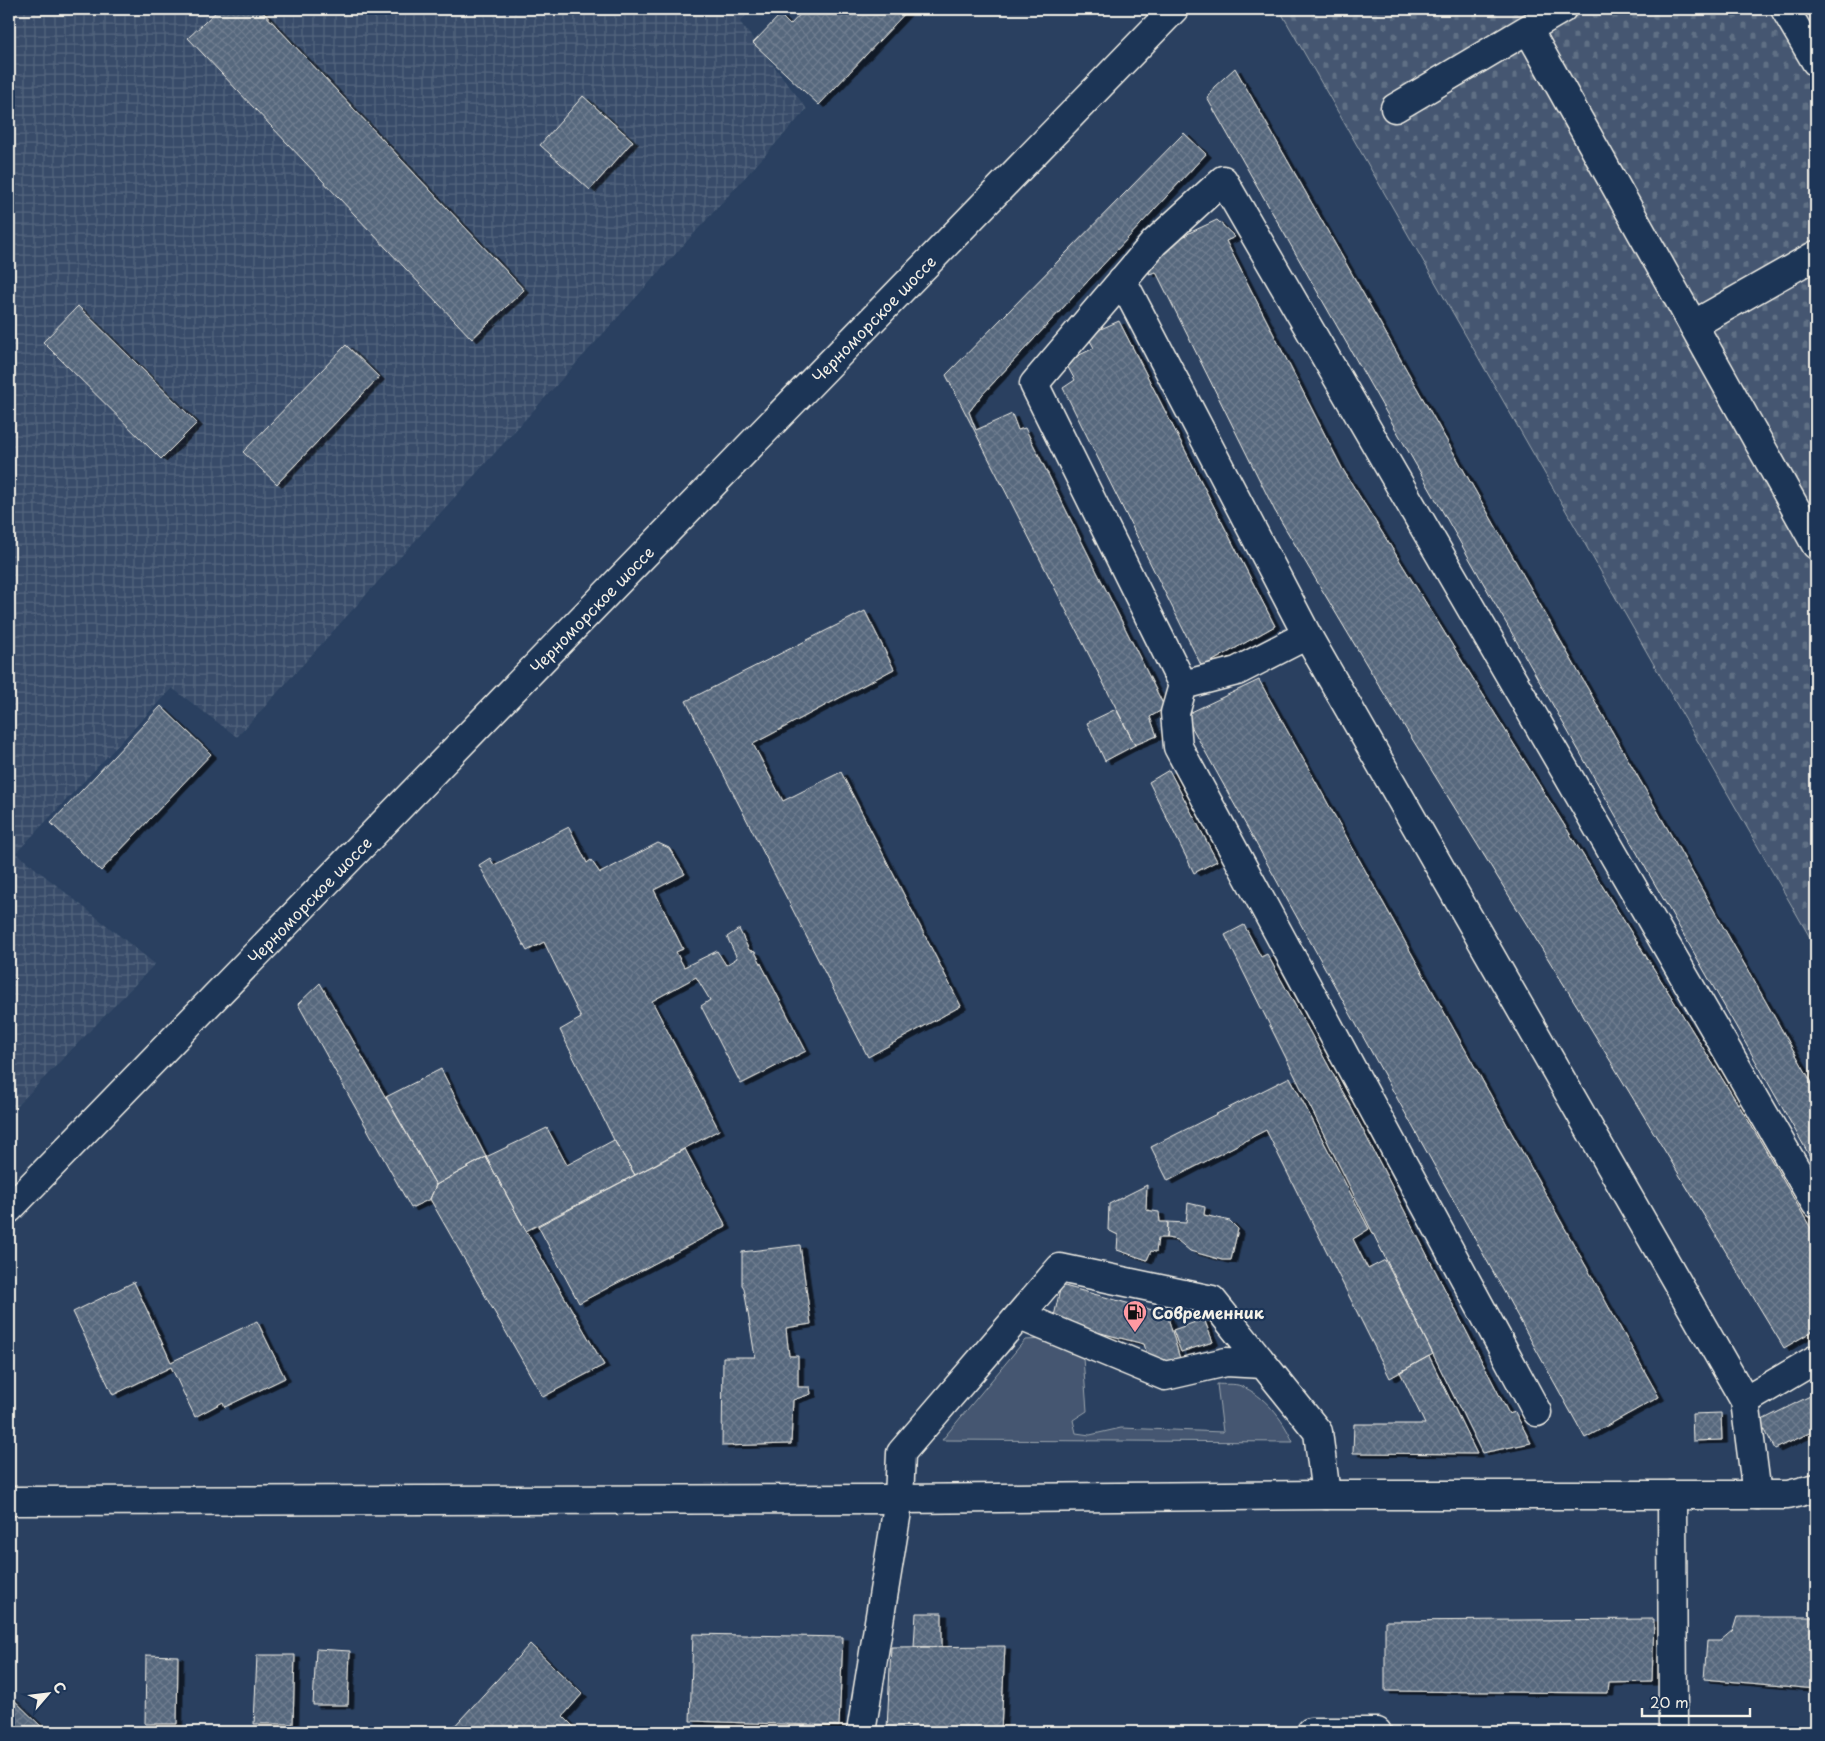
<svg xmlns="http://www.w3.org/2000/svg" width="1825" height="1741" font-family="'Playpen Sans',sans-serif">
<defs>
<pattern id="industrial-grid" width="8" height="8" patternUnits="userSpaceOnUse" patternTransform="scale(1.25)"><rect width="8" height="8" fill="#374c69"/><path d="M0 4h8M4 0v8" fill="none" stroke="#55667e"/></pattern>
<pattern id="cemetery-stones" width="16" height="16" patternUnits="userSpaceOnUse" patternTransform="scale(1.25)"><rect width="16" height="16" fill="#445771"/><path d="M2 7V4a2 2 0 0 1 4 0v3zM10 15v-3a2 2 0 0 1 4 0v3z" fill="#607085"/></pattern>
<pattern id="building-cross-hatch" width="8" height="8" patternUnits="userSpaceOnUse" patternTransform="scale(1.25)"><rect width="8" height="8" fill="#56677d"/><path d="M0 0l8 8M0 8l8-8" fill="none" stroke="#6f7d8f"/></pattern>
<filter id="shadow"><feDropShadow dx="5.5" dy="3" stdDeviation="0" flood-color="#0009"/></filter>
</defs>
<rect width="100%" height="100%" fill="#2a4060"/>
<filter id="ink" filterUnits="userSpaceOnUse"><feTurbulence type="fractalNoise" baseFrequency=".02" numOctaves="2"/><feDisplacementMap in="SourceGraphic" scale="10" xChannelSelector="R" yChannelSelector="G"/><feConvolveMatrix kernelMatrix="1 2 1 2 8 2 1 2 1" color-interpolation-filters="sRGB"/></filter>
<g filter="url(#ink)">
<path fill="url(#industrial-grid)" d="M9 9H752L740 22 807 109 237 737 172 688 16 853 155 964 9 1114Z"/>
<path fill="#445771" stroke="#9ca4ac" d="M1047 1339 1076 1352 1083 1358 1087 1411 1073 1420 1076 1433 1090 1435 1121 1428 1223 1432 1217 1384C1224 1385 1234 1383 1241 1386 1264 1395 1283 1419 1293 1442L942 1440 1025 1340Z"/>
<path fill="url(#cemetery-stones)" stroke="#9ca4ac" d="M1287 9H1816V948L1282 14Z"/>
<path fill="url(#building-cross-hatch)" stroke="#f4f1e8" filter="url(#shadow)" d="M219 9H260L524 290 472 339 188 38Z
M805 9H909L819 105 753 43 780 15 790 25Z
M1235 68 1816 1090V1167L1207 98 1214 87Z
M583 96 633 141 590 190 540 145Z
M1184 133 1206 154 982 395 969 412 976 430 1012 414 1018 430 1025 428 1165 708 1150 717 1157 736 1135 745 946 375Z
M1217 220 1235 237 1226 241 1342 468 1667 990 1751 1125 1816 1237V1329L1784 1348 1579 1009 1377 682 1275 511 1156 272 1149 274 1151 261 1158 252 1191 232Z
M78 306 197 423 161 459 43 342Z
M1119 321 1275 626 1202 667 1063 388 1075 380 1065 362 1094 348 1087 335Z
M346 345 379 377 277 484 243 452Z
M865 611 894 669 753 744 783 801 841 772 961 1006 868 1057 686 701Z
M1259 680 1659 1397 1585 1438 1185 715Z
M161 706 211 754 101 871 51 823Z
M1116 709 1135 745 1105 761 1087 723Z
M1169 770 1217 861 1194 873 1149 782Z
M569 827 587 863 591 860 600 873 658 843 669 848 685 874 654 890 683 949 676 952 684 967 717 951 726 965 737 958 727 937 739 929 749 950 755 952 806 1051 741 1084 701 1006 710 1000 696 977 652 1001 719 1130 635 1175 614 1140 560 1030 581 1018 544 942 527 951 479 865 490 858 494 865Z
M1244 925 1261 957 1267 954 1350 1105 1509 1414 1515 1412 1531 1443 1482 1453 1225 935Z
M320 983 436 1185 430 1199 411 1208 298 1004Z
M441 1069 486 1157 436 1185 386 1097Z
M1290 1077 1369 1229 1353 1239 1368 1269 1385 1260 1433 1354 1390 1378 1266 1130 1168 1181 1151 1147Z
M547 1128 567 1165 614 1140 635 1175 526 1231 486 1157Z
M685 1149 726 1226 579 1303 538 1226Z
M486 1157 526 1231 604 1365 543 1397 430 1199 436 1185Z
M1147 1185 1146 1210 1159 1212 1160 1222H1168L1167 1238H1158L1156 1252 1151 1251 1147 1260 1117 1250 1118 1235 1108 1230 1109 1204Z
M1188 1203 1205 1207 1204 1215 1230 1221 1238 1229 1231 1260H1222L1190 1251 1177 1240 1167 1238 1168 1222 1186 1223Z
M800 1245 811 1324 786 1328 789 1356H798V1387H810L811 1394 793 1400 791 1444 722 1446 723 1357H755L744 1288 742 1285V1252Z
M134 1282 171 1362 257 1321 285 1378 225 1407 223 1402 195 1417 171 1367 113 1395 73 1312Z
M1061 1285 1167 1314 1180 1359 1151 1367 1144 1344 1053 1321Z
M1204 1319 1213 1342 1181 1352 1173 1330Z
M1429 1356 1477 1454 1353 1453 1354 1424H1425L1400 1372Z
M1816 1393V1430L1775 1449 1760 1421Z
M1721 1413 1722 1440 1693 1441 1692 1414Z
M916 1613H942V1647H914Z
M1737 1617H1816V1689L1704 1679 1707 1641H1720L1733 1630Z
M1654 1619 1652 1682 1609 1683 1608 1693 1385 1691V1621Z
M693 1634 843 1637 839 1726 690 1721Z
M530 1644 582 1694 563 1716 579 1732H449Z
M1005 1646 1001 1732 887 1729 891 1647Z
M316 1649 350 1651 348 1705H313Z
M146 1655 178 1656 177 1724H145Z
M257 1655H295L293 1724H254Z
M9 1695 47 1732H9Z"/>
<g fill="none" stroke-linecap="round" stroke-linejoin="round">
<g stroke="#f4f1e8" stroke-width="31">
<path id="minor" d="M1785 9 1816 62
M1528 29 1562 9
M1395 108 1528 29 1816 545
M1122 280 1307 635 1745 1401 1757 1495
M1693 325 1816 255
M1183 685 1237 671 1307 635
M1020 1316 1165 1376 1226 1362 1263 1364
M1745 1401 1816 1359
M1537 1412 1178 747 1175 713 1183 685 1034 384 1154 243 1223 180 1816 1204
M1672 1495 1673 1732
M861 1732 899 1499 901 1453 1060 1268 1212 1300 1318 1432 1326 1495
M1311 1732H1377"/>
</g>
<g stroke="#f4f1e8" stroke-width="31">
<g id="major">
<path id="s1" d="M9 1209 1174 9"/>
<path d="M9 1501 899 1499 1326 1495H1788L1816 1488"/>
</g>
</g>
<use href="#minor" stroke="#1d3557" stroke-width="28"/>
<use href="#major" stroke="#1d3557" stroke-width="28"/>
</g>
</g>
<defs>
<g id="fuel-pin" transform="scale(1.25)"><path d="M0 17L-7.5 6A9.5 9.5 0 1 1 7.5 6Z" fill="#ff9aa2" stroke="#1d3557"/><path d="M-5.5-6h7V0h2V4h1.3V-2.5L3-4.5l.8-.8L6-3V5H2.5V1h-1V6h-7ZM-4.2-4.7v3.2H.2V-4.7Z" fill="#111"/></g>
</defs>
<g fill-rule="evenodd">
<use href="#fuel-pin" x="1135" y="1312"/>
</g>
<g text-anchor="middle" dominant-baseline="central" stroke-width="4.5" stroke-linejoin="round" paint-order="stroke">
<g font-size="16" fill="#f4f1e8" stroke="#1d3557">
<text stroke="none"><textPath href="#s1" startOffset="1241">Черноморское шоссе</textPath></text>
<text stroke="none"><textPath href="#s1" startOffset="836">Черноморское шоссе</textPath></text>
<text stroke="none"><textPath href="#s1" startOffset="431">Черноморское шоссе</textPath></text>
</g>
<g font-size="16" font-weight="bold" fill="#f4f1e8" stroke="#1d3557" text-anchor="start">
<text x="1152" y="1312">Современник</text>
</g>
</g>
<rect width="1825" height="1741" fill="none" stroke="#1d3557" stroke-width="30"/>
<rect x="15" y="15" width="1795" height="1711" fill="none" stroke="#f4f1e8" stroke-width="2" filter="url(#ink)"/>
<g transform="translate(48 1694) rotate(62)" stroke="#1d3557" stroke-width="4" paint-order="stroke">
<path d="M0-4L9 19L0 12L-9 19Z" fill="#f4f1e8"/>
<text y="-8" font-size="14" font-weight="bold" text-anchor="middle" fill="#f4f1e8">С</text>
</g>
<path d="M1642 1708v8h108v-8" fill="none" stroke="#f4f1e8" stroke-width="2.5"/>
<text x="1650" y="1708" font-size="15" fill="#f4f1e8" stroke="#1d3557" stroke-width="4" paint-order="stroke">20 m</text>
</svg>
